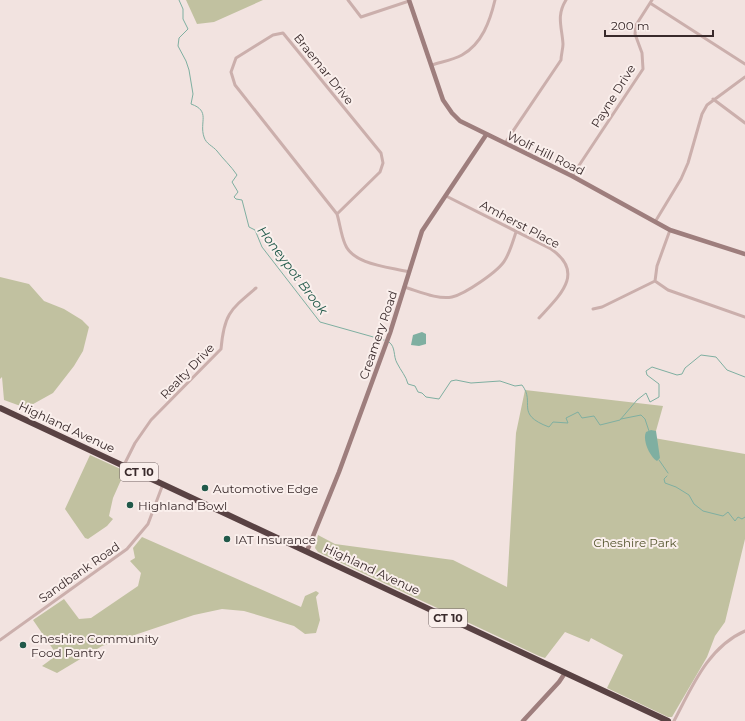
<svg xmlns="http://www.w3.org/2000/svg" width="745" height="721" font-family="Montserrat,sans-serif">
<rect width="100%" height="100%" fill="#f2e3e0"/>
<path fill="#c1c1a0" d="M186 0H263L214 22 197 24Z
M0 277 29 284 44 301 64 309 82 320 89 327 83 351 74 366 53 393 26 408 4 400 2 377 0 379Z
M525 390 663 406 654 438 745 454V539L725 622 715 636 707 657 672 717H668L607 688 623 655 591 638 589 642 565 632 545 658 539 656 318 552 315 548 318 535 335 544 453 560 507 587 516 433Z
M90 455 125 471 113 498 109 516 113 519 107 526 88 539 85 538 65 509Z
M142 537 301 607 305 596 316 591 319 593 316 597 320 620 316 633 305 634 294 626 244 611 222 609 194 615 102 646 57 673 42 666 57 655 33 620 64 599 79 619 91 618 138 586 141 573 130 561 135 558 133 548Z"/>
<path fill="#7fafa1" d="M422 332 426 334V344L419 346 411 345 413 335Z
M651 430 656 431 660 458 657 461C650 457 642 440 646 432Z"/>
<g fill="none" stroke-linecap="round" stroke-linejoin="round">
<path stroke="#7fafa1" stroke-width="1" d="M179 0 183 9V19L188 29 179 38 178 46 186 61 189 70 193 94 191 104C211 111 199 122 204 137 206 144 213 146 217 151 223 159 231 166 237 175L232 182 238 192 234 197 236 199 242 200 249 227 255 230 262 247 320 322 384 340
M389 342C396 347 393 356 397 363 401 371 406 376 408 384L415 386 418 392 422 393 426 397 439 399 451 381 456 380 471 383 500 381 515 386 522 385C536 403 514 414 549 427L553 422 568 423 566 418 578 412 582 418 594 416 600 425 620 420 637 400 646 393 650 402 659 397V384L647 375 646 371 652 367 677 375 682 374 685 368 701 355 716 357 727 370 745 377
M621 419 641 415 645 419 649 431
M659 460 668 473
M667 476 664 479 665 483 676 487 689 495 694 504 703 511 723 516 728 512 735 521 738 517 742 519 745 517"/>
<path stroke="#cbafac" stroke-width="3" d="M348 0 361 17 409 1
M650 3 745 64
M283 33 381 153 383 163 380 172 337 214 235 85 231 72 236 58 273 35Z
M432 65C441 62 453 60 462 55 482 44 490 21 495 0
M713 99 745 123
M505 143 561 60C561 55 563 49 563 44 562 27 556 16 566 0
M572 176 643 69 642 53 635 34 636 25 652 0
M446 196 551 249C586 273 559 296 539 318
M337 214C340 224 341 235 345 244 353 265 390 267 409 272
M655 222 681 179 688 163 702 114 707 105 745 77
M655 281 668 290 745 317
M655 281 657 266 670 230
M404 287C418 291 438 300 452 297 465 294 499 271 505 260 510 252 513 241 516 232
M593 309 602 307 655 281
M124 465 135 443 151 420 221 349C224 314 230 310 256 288
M0 640 127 549 148 524 163 484
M674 721C692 687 708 647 745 631"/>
<path stroke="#9e7e7d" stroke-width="4.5" d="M409 0 443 100 452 113 460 121 572 176 670 230 745 254
M307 551 339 472 390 333 422 231 486 135
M523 721 559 682 565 673"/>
<path stroke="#594243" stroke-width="6" d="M0 408 668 721"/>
</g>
<g fill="#21594a" stroke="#faefec" stroke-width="1.5">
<circle cx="205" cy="488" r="4"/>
<circle cx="130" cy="505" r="4"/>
<circle cx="227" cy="539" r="4"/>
<circle cx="23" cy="645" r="4"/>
</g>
<g text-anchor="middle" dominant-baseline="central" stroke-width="4" stroke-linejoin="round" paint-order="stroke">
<g fill="#faefec" stroke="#736565" stroke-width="1">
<rect x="120" y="463" width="38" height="18" rx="3"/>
<rect x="429" y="609" width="38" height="18" rx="3"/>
</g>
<g font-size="11" font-weight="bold" fill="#392a2b">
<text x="139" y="472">CT 10</text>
<text x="448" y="618">CT 10</text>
</g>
<g font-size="12" fill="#392a2b" stroke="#faefec">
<text transform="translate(324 69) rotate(51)">Braemar Drive</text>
<text transform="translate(613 96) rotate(-58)">Payne Drive</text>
<text transform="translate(546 153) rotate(26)">Wolf Hill Road</text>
<text transform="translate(520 224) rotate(28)">Amherst Place</text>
<text transform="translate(378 335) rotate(-71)">Creamery Road</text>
<text transform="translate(187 371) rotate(-46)">Realty Drive</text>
<text transform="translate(67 427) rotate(25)">Highland Avenue</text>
<text transform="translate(372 569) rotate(25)">Highland Avenue</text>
<text transform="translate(79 572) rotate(-35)">Sandbank Road</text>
</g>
<g font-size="12" fill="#392a2b" stroke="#faefec" text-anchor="start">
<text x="213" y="488">Automotive Edge</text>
<text x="138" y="505">Highland Bowl</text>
<text x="235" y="539">IAT Insurance</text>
<text x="31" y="638">Cheshire Community<tspan x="31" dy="14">Food Pantry</tspan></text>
</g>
<g font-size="12" fill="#55562f" stroke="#faefec">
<text x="635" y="542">Cheshire Park</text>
</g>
<g font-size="13" font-style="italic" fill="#21594a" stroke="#faefec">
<text transform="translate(293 270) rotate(53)">Honeypot Brook</text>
</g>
</g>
<path d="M605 30v6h108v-6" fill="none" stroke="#392a2b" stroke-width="2"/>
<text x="611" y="30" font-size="12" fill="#392a2b" stroke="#faefec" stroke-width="3" paint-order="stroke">200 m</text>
</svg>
